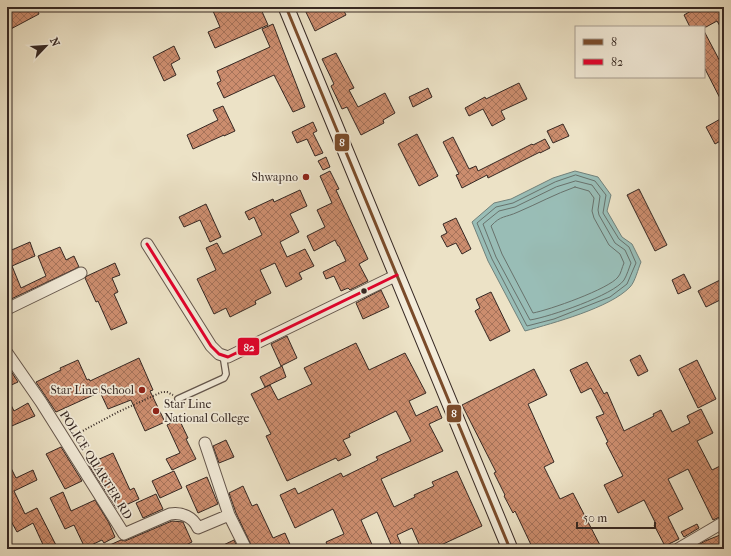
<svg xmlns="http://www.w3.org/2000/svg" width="731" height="556" font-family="'IM FELL French Canon',serif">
<defs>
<pattern id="building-cross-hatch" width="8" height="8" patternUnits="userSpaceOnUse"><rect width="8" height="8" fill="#cc8d6e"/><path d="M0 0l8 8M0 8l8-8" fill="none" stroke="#a6735a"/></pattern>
</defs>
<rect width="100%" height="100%" fill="#ece2c6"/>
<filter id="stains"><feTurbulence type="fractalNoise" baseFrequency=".005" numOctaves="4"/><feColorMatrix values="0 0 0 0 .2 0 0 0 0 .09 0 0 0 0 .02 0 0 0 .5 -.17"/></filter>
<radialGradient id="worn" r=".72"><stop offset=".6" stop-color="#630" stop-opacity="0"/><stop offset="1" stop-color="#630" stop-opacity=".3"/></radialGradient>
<path fill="#99bdb6" stroke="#71817b" d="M575 171 598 177 611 195 607 211 622 237 632 244 641 262C638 269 635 282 630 287 610 308 553 323 525 331L488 261 472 222 494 203 511 199 553 178Z"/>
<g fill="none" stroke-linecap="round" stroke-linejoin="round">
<path stroke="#68726c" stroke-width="1" d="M576 175 595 181 606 195 603 213 619 239 629 247 636 263 627 284 610 297 554 319 527 326 492 259 477 223 496 207 513 203 555 182Z
M576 181 592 185 600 196 598 210 599 215 615 243 625 250 631 263C629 268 627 275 624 280 614 295 549 317 530 320L496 257 483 224 499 211 515 207 556 187Z
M575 187 589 191 594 198 592 211 594 218 609 245 620 254 624 263C622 267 621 274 618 277 609 289 549 310 533 313L502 254 491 226C501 215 505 218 518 212 537 204 555 194 575 187Z"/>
</g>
<path fill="url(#building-cross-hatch)" stroke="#362823" d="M7 7H36L39 14 7 31Z
M221 7H260L268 25 215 48 208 32 220 27 213 11Z
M311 7H342L346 15 315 31 305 10Z
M698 7H724V33L717 21 706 27H690L684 15Z
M273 24 305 107 293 112 274 75 224 98 217 83 221 81 217 71 270 47 262 29Z
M704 31 724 69V106L704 67Z
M174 46 180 59 171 64 176 75 164 81 153 57Z
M336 53 354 88 349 90 358 107 385 93 395 113 383 120 384 123 361 135 347 107 342 109 331 86 334 84 322 59Z
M519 83 527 99 501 111 505 119 492 126 483 109 469 116 465 108 485 97 486 99Z
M428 88 432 97 413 107 409 97Z
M223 106 235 131 224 136V135L193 149 187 135 218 120 213 110Z
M724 117V139L715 144 706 127Z
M313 122 317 131 313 133 323 153 315 156 307 139 297 143 292 132Z
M563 124 569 136 553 143 547 131Z
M417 134 438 176 419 186 398 144Z
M453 137 469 169 476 166 478 171 532 144 533 145 545 139 550 148 540 153V152L488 178 487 175 462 188 456 175 459 174 443 142Z
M326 157 330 167 323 170 318 161Z
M330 171 339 189 336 190 368 259 359 264 368 281 350 290 348 288 341 291 334 276 326 279 323 272 346 261 339 246H338L335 240 314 251 307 236 325 227 317 210 332 203 320 176Z
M639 189 667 245 655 251 627 195Z
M300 190 307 206 290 214 299 232 280 242 287 257 305 249 314 266 299 273 302 279 286 287 275 263 260 270 271 293 255 301 256 304 230 317 226 308 214 314 197 279 216 270 206 248 217 243 223 254 262 235 254 217 249 220 245 212 273 199 274 202Z
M206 204 221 237 210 242 200 220 184 227 179 217Z
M456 218 471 249 462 254 456 243 447 247 441 236 447 233 443 224Z
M30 242 35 256 12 266 21 288 46 276 38 256 60 247 66 260 74 256 79 267 7 301V252Z
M115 263 120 275 112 278 118 292 114 294 127 323 111 330 98 301 96 302 85 278 87 276Z
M684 274 691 288 678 294 672 280Z
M724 278V298L706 307 698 291Z
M381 290 389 307 363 319 356 303Z
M491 292 510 331 490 341 475 311 480 308 476 299Z
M287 336 297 358 281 366 271 344Z
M356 343 369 370 405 353 426 393 409 401 416 416 437 406 442 418 429 424 443 451 381 479 394 507 415 497 414 495 434 486 432 482 457 471 482 526 441 545 440 544 428 549H421L412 528 397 535 403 549H393L377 512 361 520 374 549H329L326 542 344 534 333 509 295 528 280 495 295 488 298 494 341 473 343 477 378 460 376 457 411 441 396 411 349 434 350 437 343 440 351 455 338 461 336 458 287 481 266 436 271 434 251 394 270 385 278 400 312 384 304 368Z
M640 355 648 371 638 376 630 360Z
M139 358 153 390 150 391 165 422 145 431 131 400 108 409 100 392 56 412 36 382 61 370 60 368 78 360 87 380 89 379 90 381Z
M697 360 716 399 698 408 679 369Z
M587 362 604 394 607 392 624 431 654 416 653 414 661 410 672 432 690 423 687 416 701 409 713 433 697 441 712 470 724 464V515L713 520 688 469 668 479 683 509 668 517 679 539 665 546 654 525 656 524 644 500 618 513 604 485 623 476 606 443 608 442 596 417 604 414 591 388 581 393 570 370Z
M7 365 18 382 7 387Z
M282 366 286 377 265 387 260 377Z
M534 369 547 395 528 404 554 462 544 467 560 499 573 493 602 549H533L515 511 513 513 504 496 505 495 494 473 496 472 462 405Z
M7 397 14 411 28 403 35 416 7 428Z
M179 419 188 438 186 439 196 459 172 470 166 459 180 453 167 425Z
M226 440 234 457 219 463 213 446Z
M61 447 82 481 65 489 46 454Z
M113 453 130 490 134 488 139 499 117 509 88 464Z
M7 460 16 478 33 470 37 480 14 491 25 514 37 508 58 549H45L33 523 17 532 7 514Z
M174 471 182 488 160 498 152 481Z
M207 477 218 504 198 513 186 486Z
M243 486 252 506 257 504 273 538 285 533 292 549H253L236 513 229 493Z
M63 492 71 511 95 500 109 523 115 537 104 543 102 540 85 548 74 525 65 529 50 498Z
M156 494 163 509 143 518 136 503Z
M172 521 183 522 192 542 178 549H172L170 545 161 549H101L121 540 125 541Z
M697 524 699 528 684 537 681 532Z
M724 530V549H692L705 541 720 535 719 533Z
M234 540 238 549H215Z"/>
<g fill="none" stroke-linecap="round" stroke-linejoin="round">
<g stroke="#64564c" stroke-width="8">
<path id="service" d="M178 399 224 378 226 374 223 355"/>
</g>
<g stroke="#64564c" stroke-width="13">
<path id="minor" d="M147 244 211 346 219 354 228 357 397 275
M7 309 81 273
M7 353 41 402 124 534 170 514C182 512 193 517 198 528L229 515
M205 443 229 515 246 549
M678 549 724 522"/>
</g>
<g stroke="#362823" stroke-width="17">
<path id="secondary" d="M286 7 510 549"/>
</g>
<path stroke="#362823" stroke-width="2" stroke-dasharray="1 2" stroke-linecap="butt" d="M75 435 118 412 162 392H167L173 395"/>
<use href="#service" stroke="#f3ecda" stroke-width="5.5"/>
<use href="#minor" stroke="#f3ecda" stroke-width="11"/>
<use href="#secondary" stroke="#f3ecda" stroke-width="15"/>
<g stroke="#f3ecda" stroke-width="6">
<path id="bus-1" d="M286 7 510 549"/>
</g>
<g stroke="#f3ecda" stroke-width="6">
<path id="bus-2" d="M147 244 211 346 219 354 228 357 397 275"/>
</g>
<use href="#bus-1" stroke="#7a4b2a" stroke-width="3"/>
<use href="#bus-2" stroke="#e4002b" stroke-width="3"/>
</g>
<g fill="#8f2418" stroke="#f3ecda" stroke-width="1.5">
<circle cx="306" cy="177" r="4"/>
<circle cx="142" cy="390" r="4"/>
<circle cx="156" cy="411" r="4"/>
</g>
<circle fill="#362823" stroke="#f3ecda" stroke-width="1.5" cx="364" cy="291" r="3.5"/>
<g text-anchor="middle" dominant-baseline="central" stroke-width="3.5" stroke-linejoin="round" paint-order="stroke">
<g font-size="12" fill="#362823" stroke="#f3ecda" text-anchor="end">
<text x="298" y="177">Shwapno</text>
<text x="134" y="390">Star Line School</text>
<text x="164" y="404" text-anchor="start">Star Line<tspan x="164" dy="14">National College</tspan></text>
</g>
<g font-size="12" fill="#362823" stroke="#f3ecda">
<text transform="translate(96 465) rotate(58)">POLICE QUARTER RD</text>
</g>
</g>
<g stroke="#f3ecda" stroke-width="1.5">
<rect x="334" y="133" width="16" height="19" rx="4" fill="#7a4b2a"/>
<rect x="237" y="337" width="23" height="19" rx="4" fill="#e4002b"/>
<rect x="446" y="404" width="16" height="19" rx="4" fill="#7a4b2a"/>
</g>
<g font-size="11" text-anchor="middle" font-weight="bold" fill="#fff">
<text x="342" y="146">8</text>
<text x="249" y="351">82</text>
<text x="454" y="417">8</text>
</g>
<rect width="731" height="556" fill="none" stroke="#ece2c6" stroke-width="24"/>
<rect x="8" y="8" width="715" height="540" fill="none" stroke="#362823" stroke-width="2"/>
<rect x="12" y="12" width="707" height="532" fill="none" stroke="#362823"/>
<rect x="575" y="26" width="130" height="52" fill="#f3ecda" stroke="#a79e91"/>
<rect x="583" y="39" width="20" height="6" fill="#7a4b2a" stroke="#a79e91"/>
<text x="611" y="46" font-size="12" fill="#362823">8</text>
<rect x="583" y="59" width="20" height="6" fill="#e4002b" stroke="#a79e91"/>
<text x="611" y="66" font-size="12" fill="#362823">82</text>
<g transform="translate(46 46) rotate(65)" stroke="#f3ecda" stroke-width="3" paint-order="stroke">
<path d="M0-3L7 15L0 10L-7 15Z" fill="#362823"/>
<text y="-6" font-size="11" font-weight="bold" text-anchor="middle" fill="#362823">N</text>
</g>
<path d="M577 522v6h78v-6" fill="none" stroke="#362823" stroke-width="2"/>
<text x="583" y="522" font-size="12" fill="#362823" stroke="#f3ecda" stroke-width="3" paint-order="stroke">50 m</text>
<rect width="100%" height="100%" filter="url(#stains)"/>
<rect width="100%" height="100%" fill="url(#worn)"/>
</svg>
